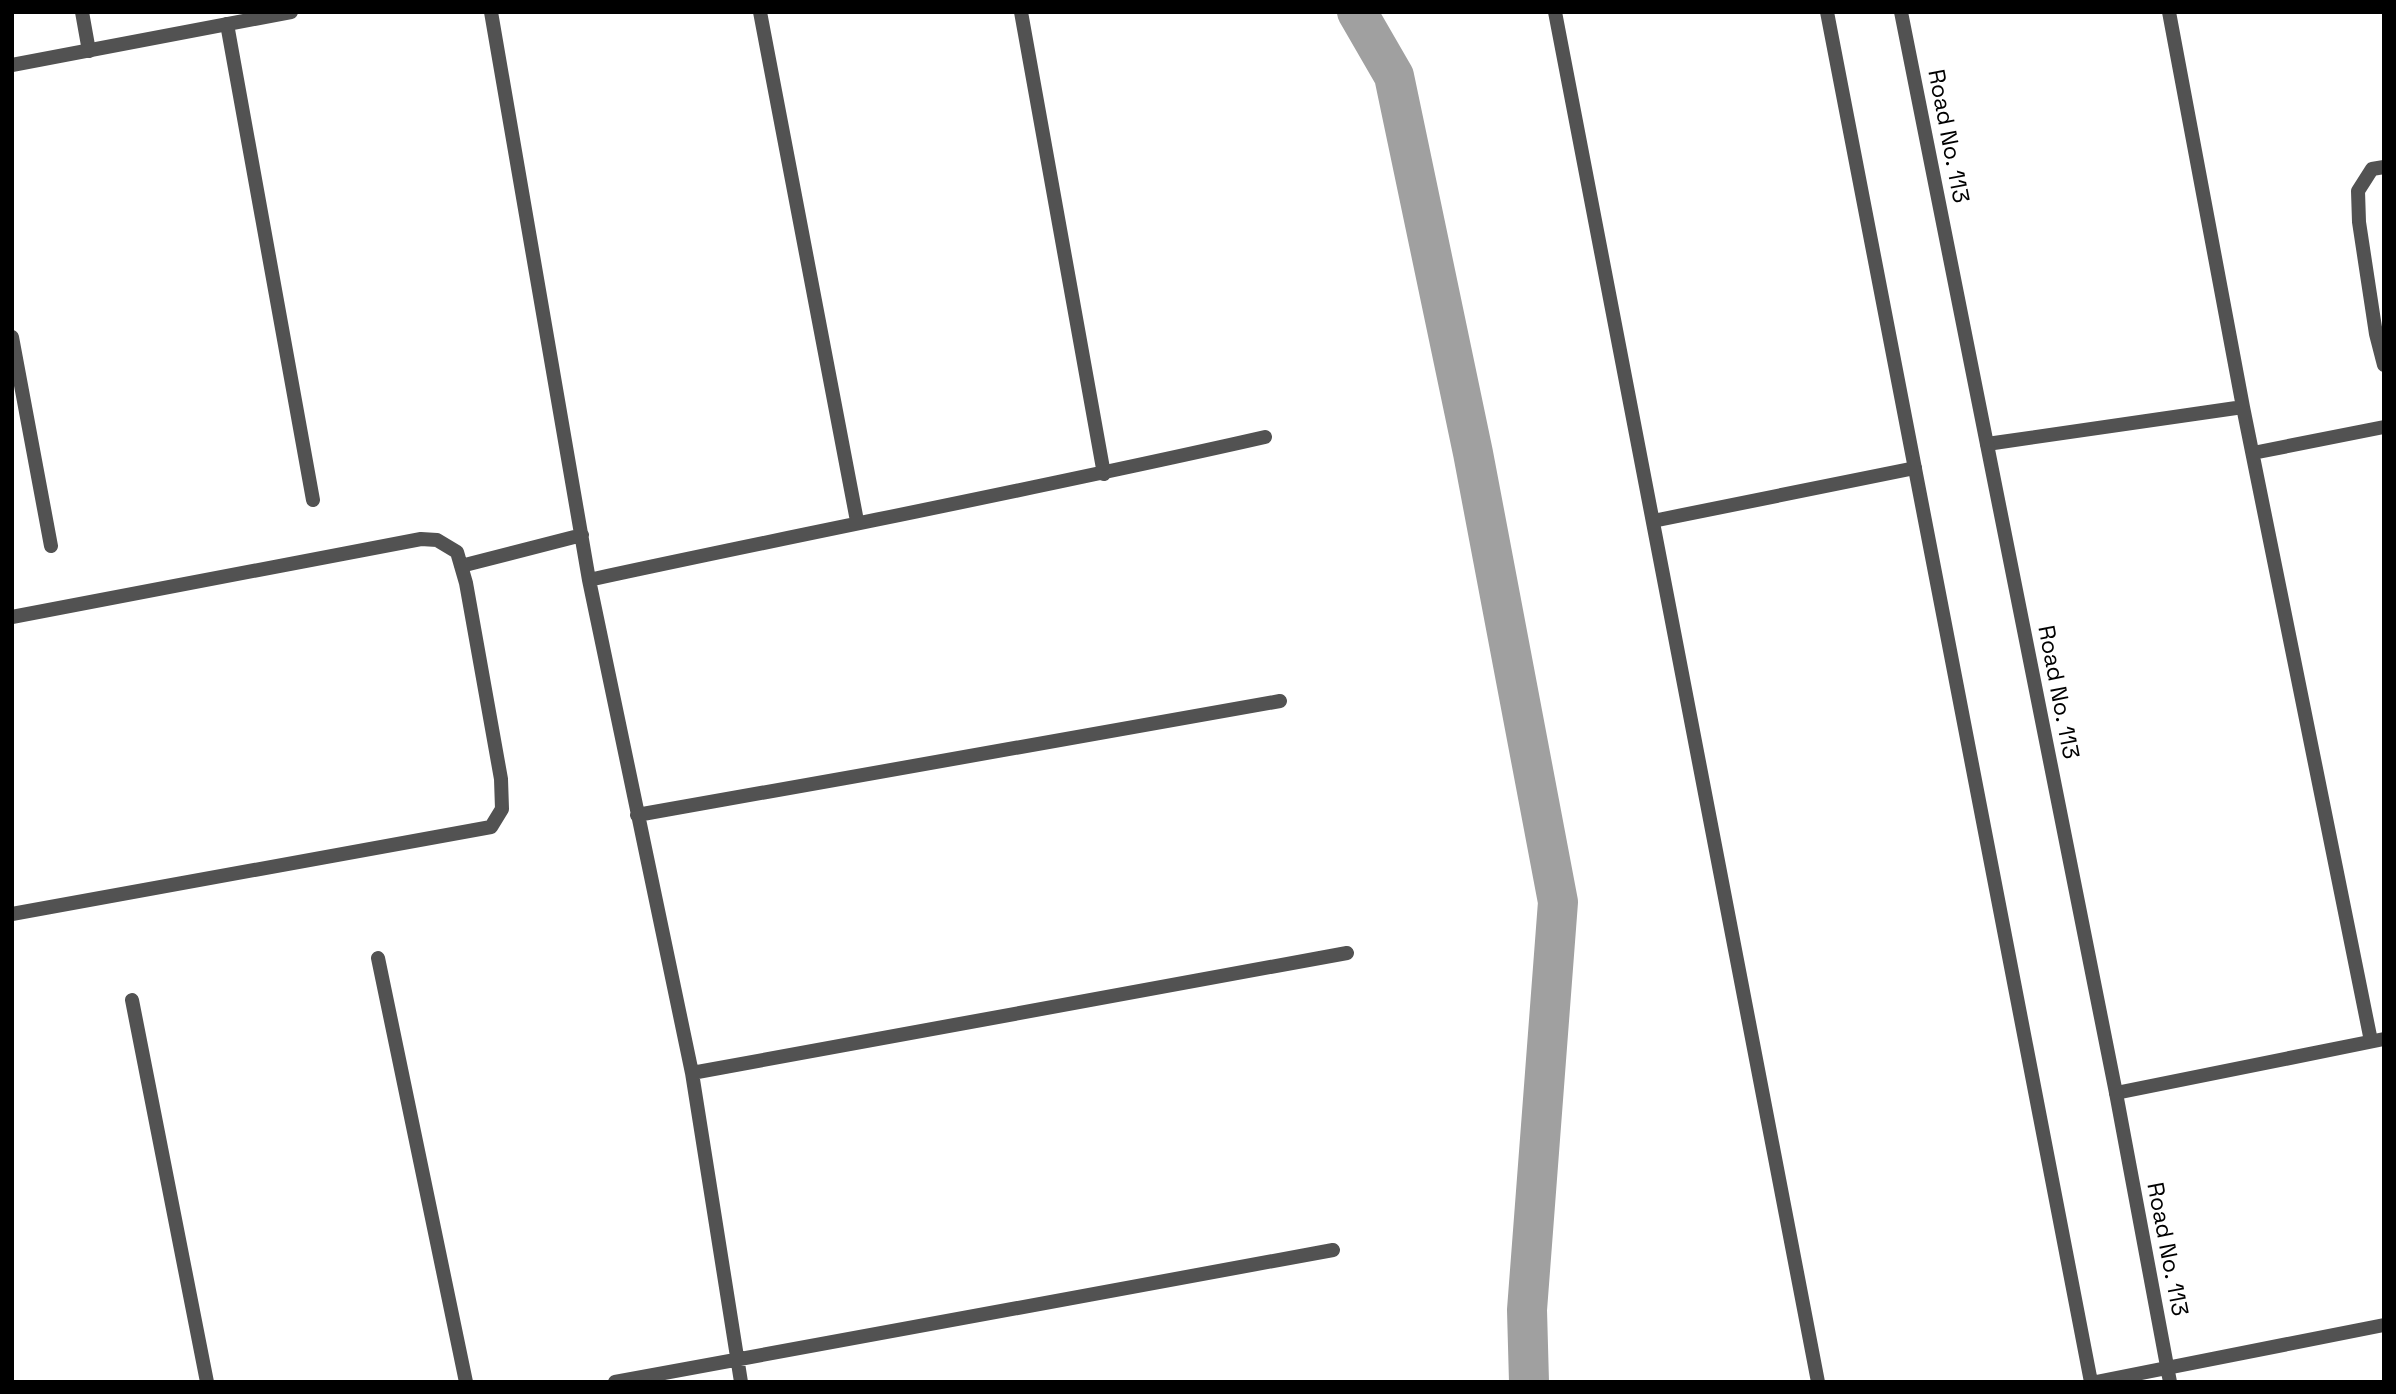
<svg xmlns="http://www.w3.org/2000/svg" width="2396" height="1394" font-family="'Space Grotesk',sans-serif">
<rect width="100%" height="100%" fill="#fff"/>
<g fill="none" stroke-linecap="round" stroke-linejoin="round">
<path stroke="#a0a0a0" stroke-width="40" d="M1357 12 1394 76 1473 453 1558 902 1527 1310 1529 1382"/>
<path stroke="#525252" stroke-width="14" d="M82 12 89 51
M491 12 589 580 692 1073 741 1382
M760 12 857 521
M1021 12 1104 474
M1555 12 1818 1382
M2169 12 2243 407 2371 1041
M227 24 313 500
M2384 167 2372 169 2358 191 2359 222 2376 334 2384 365
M12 337 51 546
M1987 444 2243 407
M2253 453 2384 427
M1653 521 1915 468
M461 566 582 535
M589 580C814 531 1041 488 1265 437
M12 617 421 539 437 540 457 552 466 583 501 779 502 809 491 827 12 914
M637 815 1280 701
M378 958 466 1382
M132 1000 207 1382
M692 1073 1347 953
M2116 1093 2384 1039
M615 1382 1333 1250"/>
<path stroke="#525252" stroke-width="14" d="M1827 12 2091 1382
M1901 12 2116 1093 2170 1382
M12 65 291 12
M2096 1382 2384 1325"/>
</g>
<g text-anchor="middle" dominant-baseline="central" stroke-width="6" stroke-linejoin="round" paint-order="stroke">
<g font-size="23" fill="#000" stroke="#fff">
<text transform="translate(1949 136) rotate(79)">Road No. 113</text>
<text transform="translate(2059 692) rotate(79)">Road No. 113</text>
<text transform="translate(2168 1249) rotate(79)">Road No. 113</text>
</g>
</g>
<rect width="2396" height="1394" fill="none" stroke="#000000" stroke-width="28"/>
</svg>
